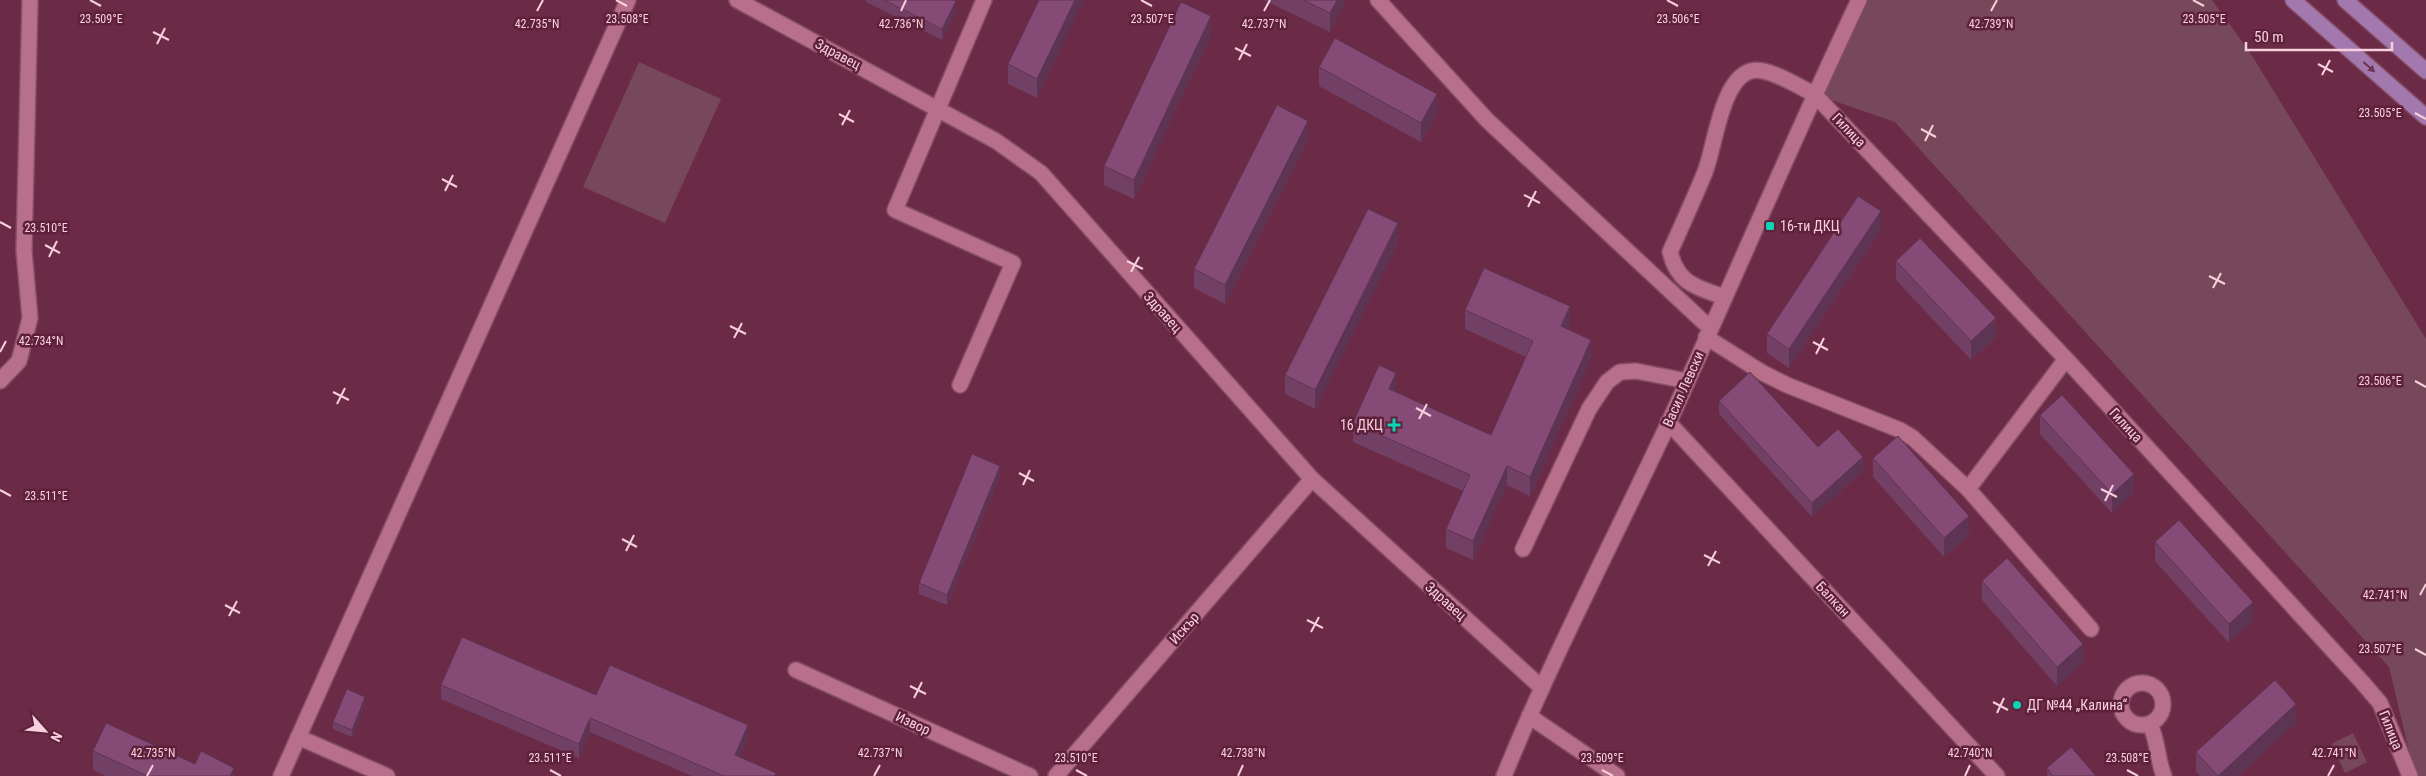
<svg xmlns="http://www.w3.org/2000/svg" width="2426" height="776" font-family="'Roboto Condensed',sans-serif">
<rect width="100%" height="100%" fill="#6b2b46"/>
<path fill="#764859" d="M1859 0H2212L2251 54 2426 339V776H2415L2389 667 1895 122 1814 94Z
M639 62 721 99 665 223 583 187Z
M2353 733 2367 762 2345 773 2331 744Z"/>
<g fill="none" stroke-linecap="round" stroke-linejoin="round">
<g stroke="#844d65" stroke-width="18">
<path id="minor" d="M737 0 996 141 1041 173 1312 479 1542 688
M1378 0 1487 120 1710 328
M1724 297C1696 287 1678 284 1670 252 1682 225 1694 199 1705 172 1715 147 1721 79 1751 71 1767 66 1799 87 1814 94L2066 359 2362 682 2380 703 2410 776
M1706 337 1763 373 1787 385 1900 430 1913 438 1968 489 2091 629
M0 381 19 361 30 318 24 251 30 0
M960 385 1013 263 895 210 984 0
M1668 422 1997 776
M1968 489 2066 359
M1523 549 1589 409 1607 382 1620 372 1636 371 1687 381
M796 670 1030 776
M2121 704a21 21 0 1 1 42 0a21 21 0 1 1-42 0Z
M1529 716 1617 776
M2150 724C2158 741 2157 759 2164 776
M298 737 387 776
M281 776 628 0
M1056 776 1312 479
M1504 776C1553 655 1614 540 1669 422 1733 282 1793 139 1859 0"/>
</g>
<g stroke="#844d65" stroke-width="18">
<path id="major" d="M2293 0 2426 117
M2345 0 2426 71"/>
</g>
<use href="#minor" stroke="#b8708a" stroke-width="15"/>
<use href="#major" stroke="#a278ae" stroke-width="15"/>
</g>
<path fill="#724065" d="M866 0H953L956 12 942 40 866 2Z
M1039 0 1037 98 1008 84V64Z
M1264 0H1345V3L1330 32Z
M1211 35 1134 199 1104 185V166Z
M1319 67 1437 113 1421 142 1319 86Z
M1308 140 1225 304 1194 288V269Z
M1881 230 1789 368 1767 353V334Z
M1398 243 1315 409 1285 394V375Z
M1896 261 1996 337 1971 360 1896 280Z
M1465 310 1570 325 1568 330 1591 359 1530 496 1507 485 1473 560 1446 548V529L1463 491 1353 442V423L1396 392 1491 435 1526 357 1465 329Z
M1719 401 1863 471 1812 517 1719 414Z
M2040 415 2134 493 2112 513 2040 434Z
M1873 458 1969 535 1944 557 1873 477Z
M1000 476 947 605 919 594V583Z
M2155 542 2253 621 2229 643 2155 561Z
M1982 581 2083 663 2057 686 1982 600Z
M441 685 596 695 748 738 740 757 776 776H692L590 732 579 758 441 699Z
M365 704 352 737 333 729V722Z
M2296 723 2238 776H2200L2196 771V752Z
M93 751 195 764 234 776H106L93 770Z
M2047 768 2096 776H2047Z"/>
<path fill="#5d3453" d="M1075 0H1084L1037 98V79Z
M1337 0H1345V3L1330 32V13Z
M956 1V12L942 40V29Z
M1211 16V35L1134 199V180Z
M1437 94V113L1421 142V123Z
M1308 121V140L1225 304V285Z
M1881 211V230L1789 368V349Z
M1398 223V243L1315 409V390Z
M1570 306V325L1561 346V326Z
M1996 318V337L1971 360V341Z
M1591 340V359L1530 496V477Z
M1396 373V392L1389 408V389Z
M1863 457V471L1812 517V503Z
M1000 466V476L947 605V595Z
M1507 466V485L1473 560V541Z
M2134 474V493L2112 513V494Z
M1969 516V535L1944 557V538Z
M2253 602V621L2229 643V624Z
M2083 644V663L2057 686V667Z
M365 697V704L352 737V730Z
M2296 704V723L2238 776H2218Z
M590 718V732L579 758V744Z
M748 725V738L735 769V755Z
M234 768V776H230Z"/>
<path fill="#854b76" stroke="#5d3453" d="M884 0H953L956 1 942 29Z
M1039 0H1075L1037 79 1008 64Z
M1303 0H1337L1330 13Z
M1181 2 1211 16 1134 180 1104 166Z
M1335 38 1437 94 1421 123 1319 67Z
M1277 105 1308 121 1225 285 1194 269Z
M1858 196 1881 211 1789 349 1767 334Z
M1368 209 1398 223 1315 390 1285 375Z
M1920 238 1996 318 1971 341 1896 261Z
M1484 268 1570 306 1561 326 1591 340 1530 477 1507 466 1473 541 1446 529 1470 475 1353 423 1379 365 1396 373 1389 389 1491 435 1533 341 1465 310Z
M1750 372 1818 447 1838 429 1863 457 1812 503 1719 401Z
M2062 395 2134 474 2112 494 2040 415Z
M1898 436 1969 516 1944 538 1873 458Z
M972 454 1000 466 947 595 919 583Z
M2179 520 2253 602 2229 624 2155 542Z
M2007 558 2083 644 2057 667 1982 581Z
M462 637 596 695 610 665 748 725 735 755 776 773 775 776H724L590 718 579 744 441 685Z
M2275 680 2296 704 2218 776 2196 752Z
M347 689 365 697 352 730 333 722Z
M106 723 195 764 201 751 234 768 230 776H148L93 751Z
M2071 747 2096 776H2053L2047 768Z"/>
<defs><path id="oneway-solid" d="M-6-.8H1V-3.2L6.5 0L1 3.2V.8H-6Z" transform="scale(1.25)"/></defs>
<use fill="#6c3252" href="#oneway-solid" transform="translate(2369 67) rotate(41)"/>
<path fill="none" stroke="#f8d0dd" stroke-width="2" d="M90 0 101 6M616 0 627 6M1141 0 1152 6M1667 0 1678 6M2193 0 2204 6M537 11 543 0M901 11 906 0M1264 11 1270 0M1991 11 1997 0M153 32 169 40M157 44 165 28M1235 48 1251 56M1239 60 1247 44M2318 64 2333 72M2322 75 2330 60M2415 113 2426 119M839 114 854 122M842 125 850 110M1921 129 1936 137M1925 141 1933 125M442 179 457 187M445 191 453 175M1524 195 1540 203M1528 207 1536 191M0 222 11 228M45 245 60 253M49 257 57 241M1127 261 1143 269M1131 272 1139 257M2209 276 2225 284M2213 288 2221 273M730 326 746 334M734 338 742 323M1813 342 1828 350M0 352 6 341M1816 354 1824 338M2415 381 2426 387M333 392 349 400M337 404 345 388M1416 408 1431 416M1419 419 1427 404M1019 473 1034 481M1023 485 1030 470M2101 489 2117 497M0 490 11 496M2105 501 2113 485M622 539 637 547M626 551 634 535M1704 555 1720 563M1708 566 1716 551M2420 595 2426 584M225 605 240 613M229 616 237 601M1307 620 1323 628M1311 632 1319 617M2415 649 2426 655M910 686 926 694M914 698 922 682M1993 702 2008 710M1997 713 2004 698M550 770 561 776M1076 770 1087 776M1602 770 1613 776M2127 770 2138 776M147 776 153 765M874 776 880 765M1238 776 1243 765M1965 776 1970 765M2328 776 2334 765"/>
<g fill="#09d5b5" stroke="#5f203b" stroke-width="2">
<rect x="1765" y="221" width="10" height="10" rx="2.5"/>
<path d="M1391.5 417.5h5v5h5v5h-5v5h-5v-5h-5v-5h5z"/>
<circle cx="2017" cy="705" r="5"/>
</g>
<g text-anchor="middle" dominant-baseline="central" stroke-width="5" stroke-linejoin="round" paint-order="stroke">
<g font-size="14" fill="#f8d0dd" stroke="#5f203b">
<text transform="translate(838 54) rotate(28)">Здравец</text>
<text transform="translate(1849 130) rotate(46)">Гилица</text>
<text transform="translate(1163 312) rotate(48)">Здравец</text>
<text transform="translate(1683 389) rotate(-66)">Васил Левски</text>
<text transform="translate(2126 425) rotate(47)">Гилица</text>
<text transform="translate(1833 599) rotate(47)">Балкан</text>
<text transform="translate(1446 601) rotate(42)">Здравец</text>
<text transform="translate(1184 628) rotate(-49)">Искър</text>
<text transform="translate(913 723) rotate(25)">Извор</text>
<text transform="translate(2391 730) rotate(68)">Гилица</text>
</g>
<g font-size="14" fill="#f8d0dd" stroke="#5f203b" text-anchor="start">
<text x="1780" y="226">16-ти ДКЦ</text>
<text x="1383" y="425" text-anchor="end">16 ДКЦ</text>
<text x="2027" y="705">ДГ №44 „Калина“</text>
</g>
</g>
<g font-size="12" text-anchor="middle" fill="#f8d0dd" stroke="#5f203b" stroke-width="5" stroke-linejoin="round" paint-order="stroke">
<text x="101" y="23">23.509°E</text>
<text x="627" y="23">23.508°E</text>
<text x="1152" y="23">23.507°E</text>
<text x="1678" y="23">23.506°E</text>
<text x="2204" y="23">23.505°E</text>
<text x="537" y="28">42.735°N</text>
<text x="901" y="28">42.736°N</text>
<text x="1264" y="28">42.737°N</text>
<text x="1991" y="28">42.739°N</text>
<text x="2380" y="117">23.505°E</text>
<text x="46" y="232">23.510°E</text>
<text x="41" y="345">42.734°N</text>
<text x="2380" y="385">23.506°E</text>
<text x="46" y="500">23.511°E</text>
<text x="2385" y="599">42.741°N</text>
<text x="2380" y="653">23.507°E</text>
<text x="153" y="757">42.735°N</text>
<text x="880" y="757">42.737°N</text>
<text x="1243" y="757">42.738°N</text>
<text x="1970" y="757">42.740°N</text>
<text x="2334" y="757">42.741°N</text>
<text x="550" y="762">23.511°E</text>
<text x="1076" y="762">23.510°E</text>
<text x="1602" y="762">23.509°E</text>
<text x="2127" y="762">23.508°E</text>
</g>
<g transform="translate(45 731) rotate(117)" stroke="#5f203b" stroke-width="4" paint-order="stroke">
<path d="M0-4L9 19L0 12L-9 19Z" fill="#f8d0dd"/>
<text y="-8" font-size="14" font-weight="bold" text-anchor="middle" fill="#f8d0dd">N</text>
</g>
<path d="M2246 42v8h146v-8" fill="none" stroke="#f8d0dd" stroke-width="2.5"/>
<text x="2254" y="42" font-size="15" fill="#f8d0dd" stroke="#5f203b" stroke-width="4" paint-order="stroke">50 m</text>
</svg>
